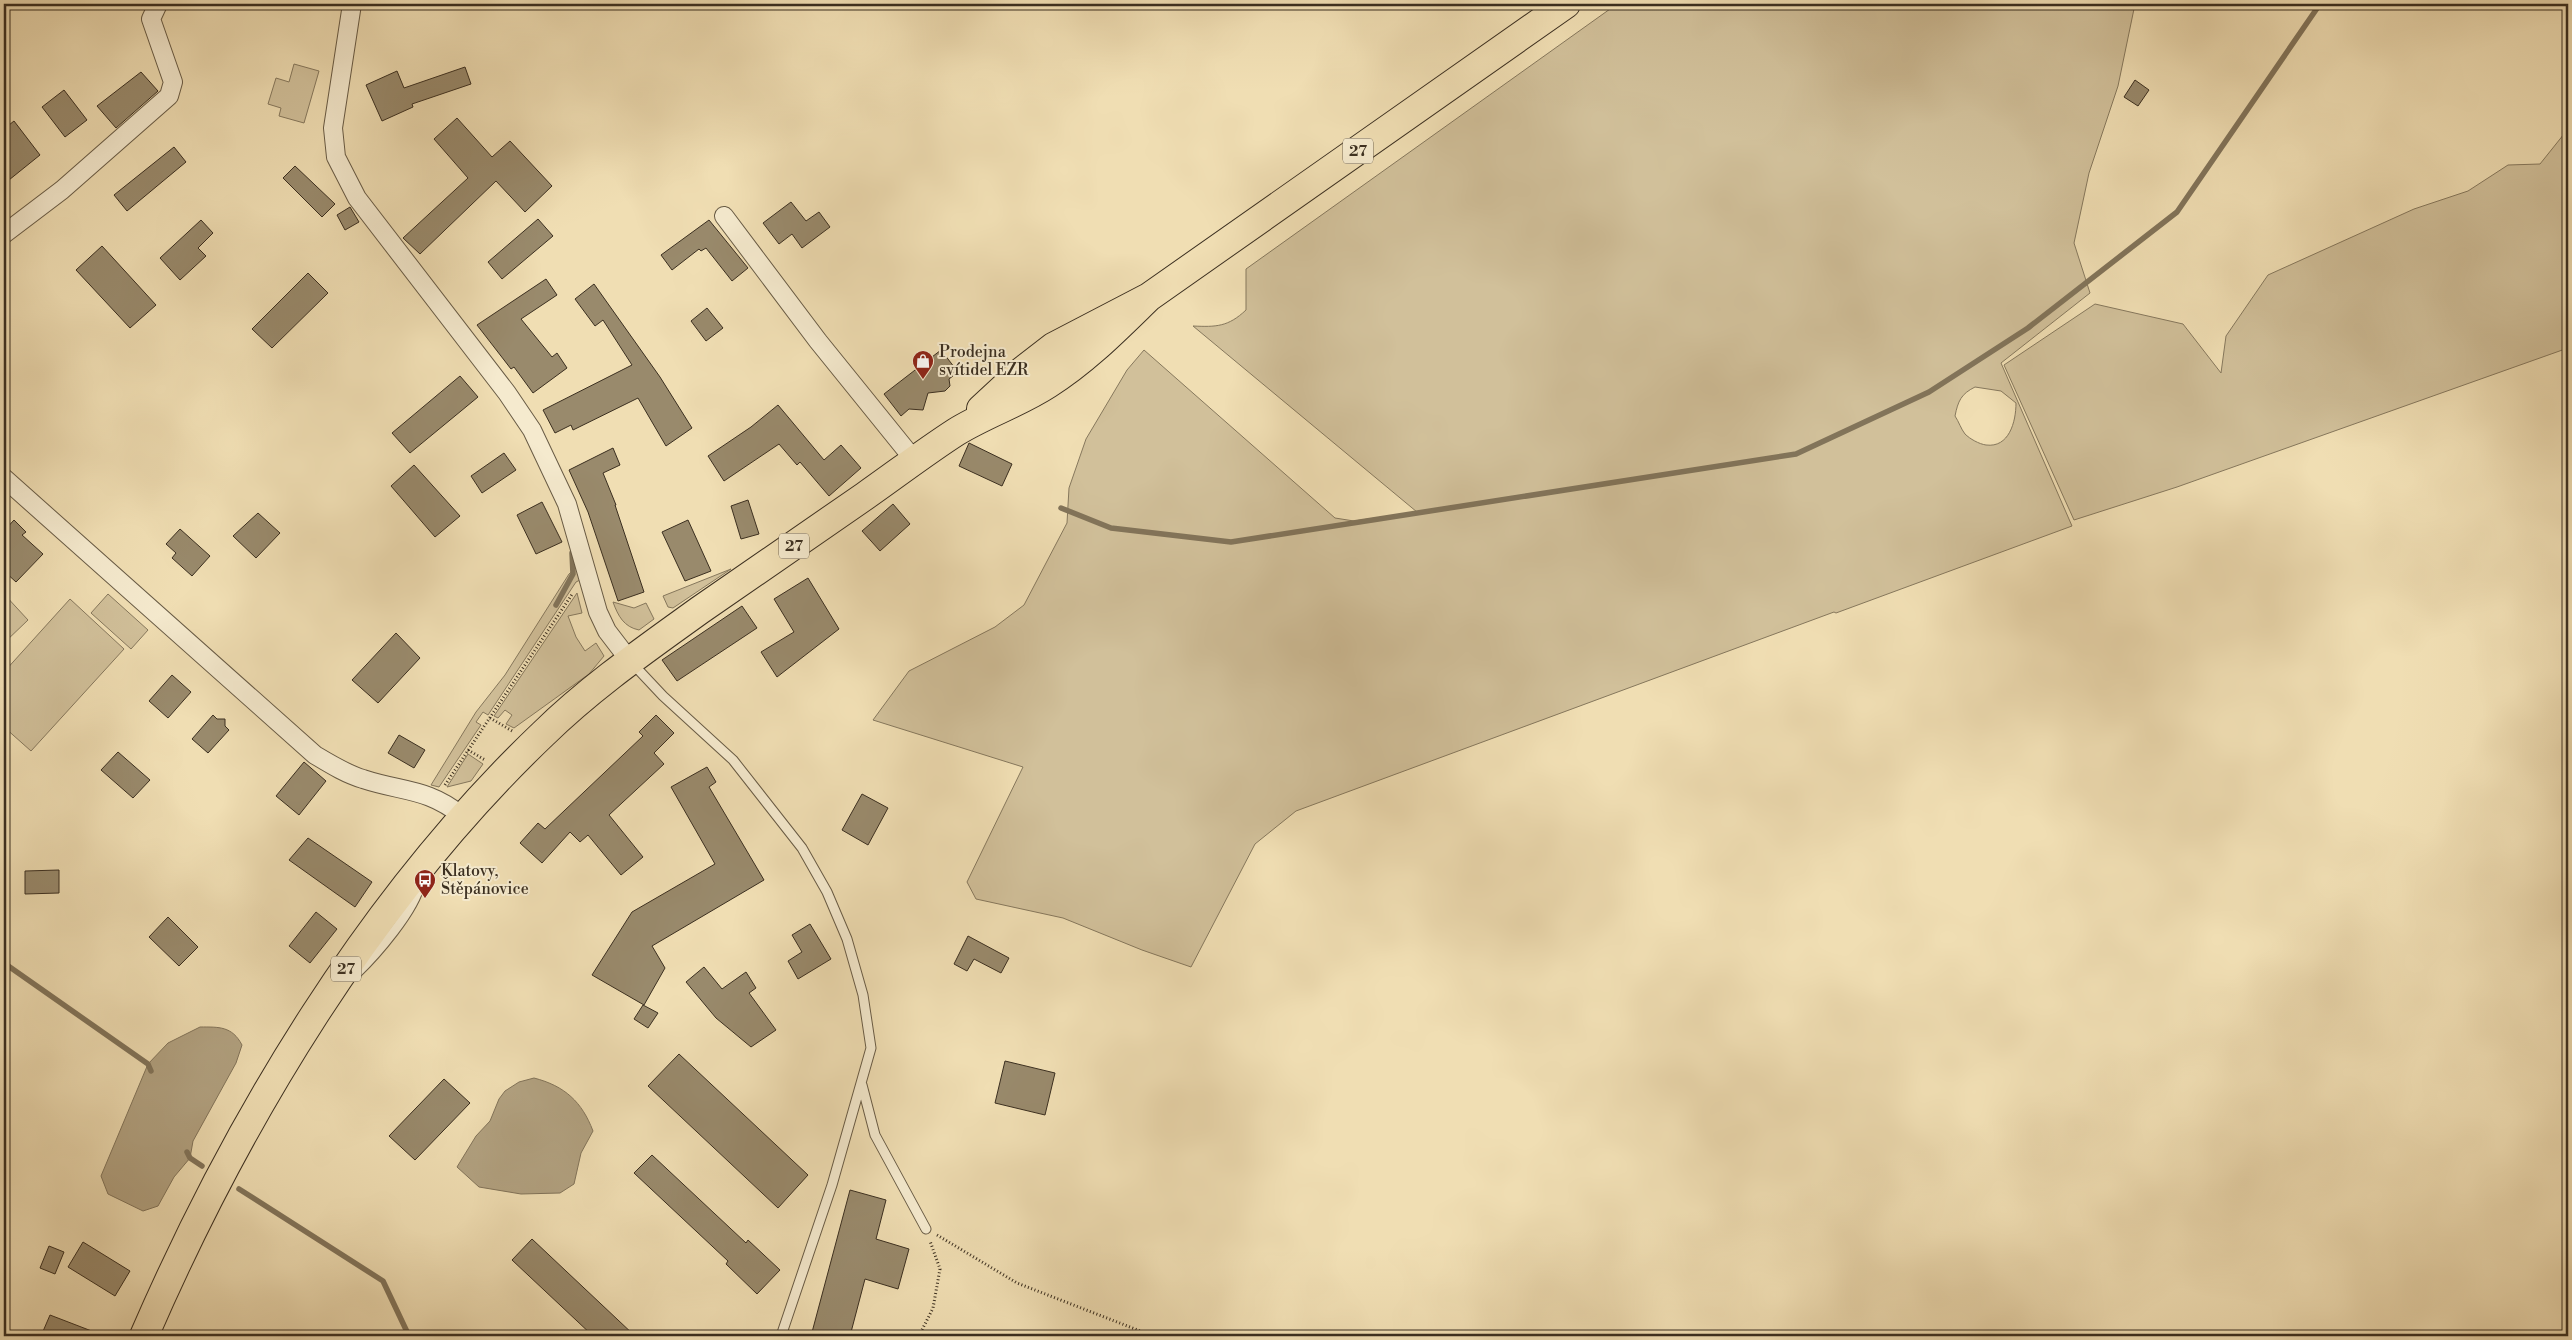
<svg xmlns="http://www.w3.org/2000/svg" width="2572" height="1340" font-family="'Libre Bodoni',serif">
<rect width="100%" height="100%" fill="#f0deb3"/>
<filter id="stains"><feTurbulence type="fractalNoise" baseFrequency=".004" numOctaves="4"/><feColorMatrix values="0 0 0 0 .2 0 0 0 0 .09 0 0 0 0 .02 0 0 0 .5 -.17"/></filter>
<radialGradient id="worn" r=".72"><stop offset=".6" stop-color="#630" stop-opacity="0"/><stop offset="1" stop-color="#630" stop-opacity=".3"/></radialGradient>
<path fill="#d1c09a" stroke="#86785d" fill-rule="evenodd" d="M1617 4H2135L2118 86 2089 173 2074 243 2090 293 2001 363 2072 526 1836 613 1834 612 1296 811 1255 844 1191 967 1142 950 1063 918 976 899 967 882 1023 767 873 720 909 671 995 627 1024 605 1067 523 1069 488 1086 439 1127 370 1144 350 1335 518 1354 521 1417 512 1193 326C1216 327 1228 327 1246 310V269ZM1975 387 2001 391 2016 403C2016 422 2009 448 1986 445 1979 444 1970 439 1965 434 1961 429 1959 422 1955 416 1958 401 1961 394 1975 387Z
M294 64 319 71 304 123 279 116 281 108 268 104 276 78 289 82Z
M2568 129V348L2177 487 2074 520 2004 365 2095 304 2183 324 2221 373 2226 336 2268 275 2414 209 2468 191 2508 165 2540 164Z
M577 567 580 580 576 582 488 715 483 712 476 722 481 725 439 787 431 785 476 712 505 675 569 574Z
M731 569 673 608 668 607 663 596Z
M577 593 582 613 568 616 576 637 585 651 596 643 604 656 589 674 514 728 506 724 512 715 505 710 498 718 494 716Z
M4 594 28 620 4 643Z
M108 594 148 630 131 649 91 613Z
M70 599 124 649 31 751 4 727V672Z
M613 602 634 608 646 603 654 619 639 630C624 627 618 616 613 602Z
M468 754 483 764 471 781 447 787Z"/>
<path fill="#b2a281" stroke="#82745a" d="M200 1027C219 1027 232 1026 242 1045L236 1063 193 1141 190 1158 174 1177 158 1206 143 1211 108 1194 101 1176 148 1064 168 1043Z
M534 1078C565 1086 582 1102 593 1131L581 1153 574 1184 560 1193 521 1194 479 1187 457 1167 476 1136 490 1121 499 1099 505 1091 519 1082Z"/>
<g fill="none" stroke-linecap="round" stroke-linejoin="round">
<path stroke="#82745a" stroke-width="5.5" d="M1061 508 1111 528 1231 542 1796 454 1929 392 2028 328 2177 212 2320 4
M556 605 573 574 572 553
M4 963 148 1064 151 1071
M187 1152 190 1158 202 1166
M239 1189 383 1281 409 1336"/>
</g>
<path fill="#998a6c" stroke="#3b2f20" d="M465 67 471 84 412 104 413 107 382 121 366 85 397 71 404 88Z
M141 72 158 91 116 128 97 106Z
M2135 80 2149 90 2138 106 2124 97Z
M64 90 87 120 65 137 42 107Z
M457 118 492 157 510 141 552 186 525 212 496 181 420 254 403 238 468 178 434 139Z
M14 121 40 155 4 184V129Z
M174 147 186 162 127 211 114 195Z
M295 166 335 204 322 217 283 178Z
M791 202 806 221 819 212 830 227 802 248 792 234 779 244 763 223Z
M350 207 359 222 345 230 337 215Z
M538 219 553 236 502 279 488 262Z
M201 220 213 233 198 248 206 256 180 280 160 258Z
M709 220 748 268 732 281 706 248 701 251 699 249 672 270 661 255Z
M102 246 156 305 130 328 76 270Z
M308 273 328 293 272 348 252 329Z
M546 279 557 295 521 319 552 357 557 353 567 368 533 393 514 367 511 369 477 325Z
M594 284 660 377 692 428 666 446 638 398 573 430 571 425 555 433 543 410 632 365 603 320 595 326 575 299Z
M707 308 723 328 706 341 691 321Z
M941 350 958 372 949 379 950 386 945 391 928 393 923 410 909 409 901 416 884 394Z
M460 376 478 397 410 453 392 433Z
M778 405 824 460 841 445 861 468 829 496 800 462 797 465 779 444 724 481 708 456 751 427Z
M969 443 1012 464 1002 486 959 466Z
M613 448 620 465 603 473 616 505H615L644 592 618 601 588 512 569 470Z
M504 453 516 470 482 493 471 476Z
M414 465 460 516 435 537 391 486Z
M748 500 759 534 741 539 731 506Z
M542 502 562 542 536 554 517 515Z
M893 504 910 524 880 551 862 531Z
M258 513 280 533 256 558 233 536Z
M14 520 26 532 22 535 43 554 16 582 4 571V531Z
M688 520 711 571 685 581 662 532Z
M180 529 210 556 192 576 172 558 176 553 166 544Z
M808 578 839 629 777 677 761 652 794 632 774 599Z
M742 606 757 628 677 681 662 660Z
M396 633 420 658 378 703 352 680Z
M172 675 191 692 168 718 149 701Z
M213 715 217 719H225V726L229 730 208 753 192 739Z
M656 715 674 733 654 753 664 764 609 815 643 857 621 875 588 835 580 842 570 832 542 863 520 843 538 823 545 829 643 736 639 732Z
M399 735 425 750 414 768 388 753Z
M118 752 150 780 133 798 101 770Z
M304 762 326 781 299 815 276 796Z
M707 767 716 782 709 787 764 880 652 946 665 968 644 1005 592 975 632 912 715 864 671 787Z
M862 794 888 808 868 845 842 830Z
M308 838 372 882 355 907 289 860Z
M59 870V893L25 894V871Z
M316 912 337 929 310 963 289 946Z
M168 917 198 947 179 966 149 937Z
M810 924 831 959 798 979 788 961 802 952 792 935Z
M968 936 1009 958 1001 973 974 959 967 971 954 964Z
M704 967 722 989 746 972 756 988 749 993 776 1030 751 1047 716 1018 686 982Z
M643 1005 658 1013 648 1028 634 1019Z
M679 1054 808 1175 778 1208 648 1086Z
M1005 1061 1055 1073 1045 1115 995 1103Z
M444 1079 470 1103 415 1160 389 1136Z
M652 1155 746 1243 748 1240 780 1270 757 1294 726 1264 728 1261 634 1173Z
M850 1190 886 1200 876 1239 909 1249 898 1289 865 1279 850 1336H811Z
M532 1239 635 1336H593L512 1260Z
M83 1242 130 1271 115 1296 68 1267Z
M49 1246 64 1252 55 1274 40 1268Z
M50 1315 102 1335 101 1336H41Z"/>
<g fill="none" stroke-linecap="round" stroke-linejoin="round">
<g stroke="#685b45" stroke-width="11">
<path id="lane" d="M632 663 663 696 733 760 802 848 827 892 847 939 863 995 871 1048 832 1185 781 1336
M356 974C376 955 415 910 420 884
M862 1085 875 1135 926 1229"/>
</g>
<g stroke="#685b45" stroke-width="20">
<path id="street" d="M352 4 333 128 336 157 357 198 507 393 532 430 567 504 598 612 607 631 630 661
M724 216 818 341 915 461
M4 234 62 190 169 96 173 82 151 19 158 4
M4 478 315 755C330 764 346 774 363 779 402 792 428 788 462 816"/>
</g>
<g stroke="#3b2f20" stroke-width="30">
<path id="primary" d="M981 409 1022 371 1053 347 1149 297 1566 4
M144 1336C238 1119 371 898 543 734 591 687 646 649 700 610 755 572 810 534 865 496 895 475 925 452 956 432 985 414 1019 403 1048 384 1086 360 1117 328 1149 297"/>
</g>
<path stroke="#3b2f20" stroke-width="3" stroke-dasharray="1 2.5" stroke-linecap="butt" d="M490 718 514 732
M468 750 485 760
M445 785 573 593
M937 1235 1017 1283 1153 1336
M919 1336 933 1308 940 1269 930 1241"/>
<use href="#lane" stroke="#f5eace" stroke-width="9"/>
<use href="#street" stroke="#f5eace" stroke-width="18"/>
<use href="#primary" stroke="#f0deb3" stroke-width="28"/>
</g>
<defs>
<g id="shop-pin" transform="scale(1.125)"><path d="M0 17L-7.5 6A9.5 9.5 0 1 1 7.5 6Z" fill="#8f2418" stroke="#f5eace"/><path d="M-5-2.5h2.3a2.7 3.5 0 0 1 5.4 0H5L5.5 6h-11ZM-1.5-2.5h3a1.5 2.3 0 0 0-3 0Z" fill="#fff"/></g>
<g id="bus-pin" transform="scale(1.125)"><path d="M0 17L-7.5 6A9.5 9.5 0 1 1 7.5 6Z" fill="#8f2418" stroke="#f5eace"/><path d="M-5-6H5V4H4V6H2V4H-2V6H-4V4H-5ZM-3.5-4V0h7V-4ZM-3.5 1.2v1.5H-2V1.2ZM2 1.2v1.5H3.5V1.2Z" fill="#fff"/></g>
</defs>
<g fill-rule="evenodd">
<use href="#shop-pin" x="923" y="361"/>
<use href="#bus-pin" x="425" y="880"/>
</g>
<g text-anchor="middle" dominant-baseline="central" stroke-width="4" stroke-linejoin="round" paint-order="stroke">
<g fill="#f5eace" stroke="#736754" stroke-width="1">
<rect x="1343" y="138.5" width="30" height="25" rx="4"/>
<rect x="779" y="533.5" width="30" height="25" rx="4"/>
<rect x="331" y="956.5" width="30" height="25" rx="4"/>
</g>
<g font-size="15" font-weight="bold" fill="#3b2f20">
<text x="1358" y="151">27</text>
<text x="794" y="546">27</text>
<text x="346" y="969">27</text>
</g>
<g font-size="16" fill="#3b2f20" stroke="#f5eace" text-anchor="start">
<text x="939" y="352">Prodejna<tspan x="939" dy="18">svítidel EZR</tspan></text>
<text x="441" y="871">Klatovy,<tspan x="441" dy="18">Štěpánovice</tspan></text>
</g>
</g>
<rect width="2572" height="1340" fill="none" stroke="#f0deb3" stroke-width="20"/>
<rect x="5" y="5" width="2562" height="1330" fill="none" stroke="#3b2f20" stroke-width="2.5"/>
<rect x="10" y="10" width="2552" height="1320" fill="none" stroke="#3b2f20"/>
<rect width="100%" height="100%" filter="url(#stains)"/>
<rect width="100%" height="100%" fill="url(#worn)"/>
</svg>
